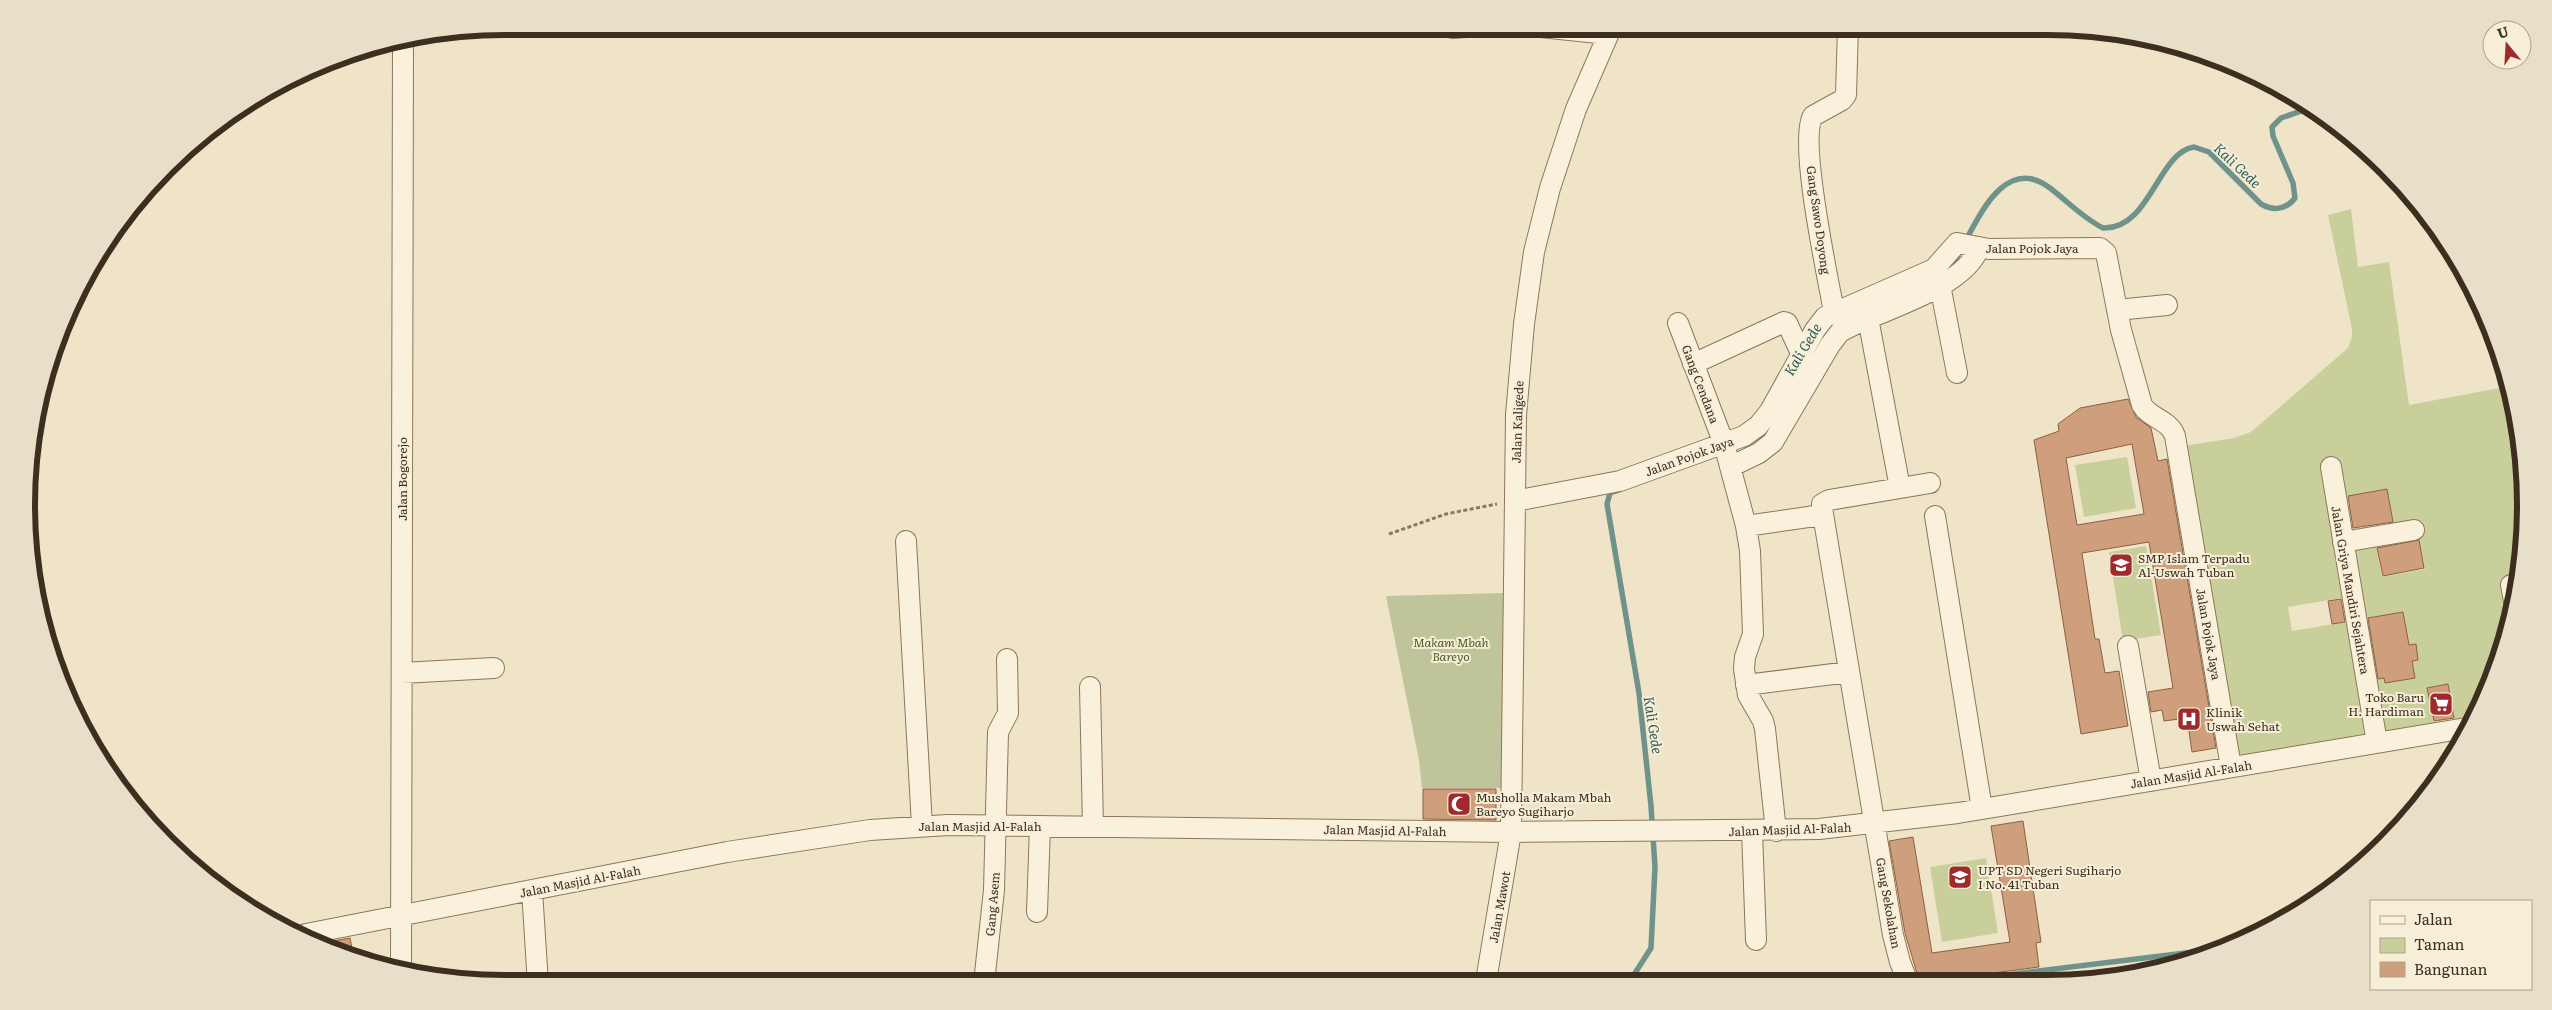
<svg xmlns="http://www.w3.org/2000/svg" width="2552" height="1010" font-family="Literata,serif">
<rect width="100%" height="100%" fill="#f0e4c8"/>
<path fill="#c9cf9b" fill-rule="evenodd" d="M2351 209 2358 267 2389 262 2409 405 2510 386 2525 473 2522 567 2514 602 2505 604 2509 623 2500 659 2471 718 2455 721 2447 684 2427 688 2434 725 2237 756 2184 446 2234 438 2251 432 2348 348 2352 337V329L2328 215ZM2387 489 2394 527 2416 524 2425 569 2382 577 2375 541 2350 546 2342 497ZM2348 597 2352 621 2292 631 2288 607Z
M2127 457 2136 508 2084 517 2075 465Z
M2146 546 2161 635 2123 641 2109 552Z
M1986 858 1998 933 1942 942 1930 867Z"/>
<path fill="#bfc49a" d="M1505 593 1503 788H1422L1419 760 1386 596Z"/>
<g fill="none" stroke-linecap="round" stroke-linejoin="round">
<path stroke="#6f938a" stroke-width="5.5" d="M1966 240C1982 210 2008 156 2050 188 2067 201 2083 218 2103 228 2150 230 2158 152 2194 147L2209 152 2261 204C2273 211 2286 210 2295 198L2293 183 2273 136 2272 127 2281 118 2310 108
M1944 273 1958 255
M1619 490 1610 493 1607 504 1639 693 1651 806 1655 867 1651 948 1630 981
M1964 980 2226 948"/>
</g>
<path fill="#cf9f7d" stroke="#8d5f41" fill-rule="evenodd" d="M2128 399 2136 417 2151 428 2158 461 2167 459 2216 748 2192 752 2187 718 2164 721 2162 710 2151 712 2148 692 2173 688 2149 542 2082 553 2095 639H2099L2105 673 2119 671 2128 726 2081 734 2034 440 2059 431 2058 424 2080 408ZM2132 444 2144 514 2077 525 2066 458Z
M2387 489 2393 522 2353 528 2348 496Z
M2419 540 2424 568 2383 576 2377 548Z
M2341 599 2345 622 2332 624 2328 601Z
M2403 612 2409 645 2416 644 2418 660 2412 661 2415 678 2385 683 2384 678 2378 679 2368 618Z
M2448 684 2454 718 2434 721 2427 688Z
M1423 789H1496V820L1423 819Z
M2023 821 2041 942 2036 943 2039 967 1940 980H1919L1905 933 1889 841 1913 837 1932 953 2010 942 1991 826Z
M350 938 352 948 338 951 322 943Z"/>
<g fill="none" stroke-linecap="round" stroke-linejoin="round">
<g stroke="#8d765c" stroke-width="22">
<path id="minor" d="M1531 26 1608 34
M1452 28 1481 26
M1940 285 1957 373
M2117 310 2167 305
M1834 312C1828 278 1798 140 1813 116L1842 100 1846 95 1848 26
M1868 318 1900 488
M1678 323 1724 444 1746 526 1750 551 1753 634 1745 657 1744 669 1748 695 1763 721 1765 729 1776 831
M1693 364 1784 322 1787 323 1801 353
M1730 467 1759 453 1773 442 1830 345 1840 332C1878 310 1963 290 1979 248
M2331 467 2377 743
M1515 501 1620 481 1744 436 1758 426 1770 411 1815 330 1825 317 1934 269 1957 243 1989 249 2100 248 2106 253 2121 330 2142 405C2150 419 2169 419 2175 436L2231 767
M1935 516 1982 809
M1746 526 1822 515
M906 541 922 826
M2343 542 2414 530
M2511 585 2514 601
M2128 646 2151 781
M402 673 494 668
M1746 685 1849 672
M1090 687 1093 826
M1752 831 1756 940
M532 890 538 984
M1037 912 1040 826
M306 934 727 852 870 830 948 825 1511 832 1819 829 1958 813 2466 728
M401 967 403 43
M1907 980 1900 962 1893 935 1822 508V504L1829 500 1930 483
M1486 981 1511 832 1516 415 1524 324 1534 252 1550 188 1576 109 1612 26
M984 983 994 890 998 732 1008 713 1007 659"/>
</g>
<path stroke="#8d765c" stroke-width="3" stroke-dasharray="4 2.5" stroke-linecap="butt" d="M1389 534 1446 514 1497 504"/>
<use href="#minor" stroke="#faf1dc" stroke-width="20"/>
</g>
<defs>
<g id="school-square" transform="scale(1.25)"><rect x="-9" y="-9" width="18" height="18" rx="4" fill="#9e2a2b" stroke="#f7eed8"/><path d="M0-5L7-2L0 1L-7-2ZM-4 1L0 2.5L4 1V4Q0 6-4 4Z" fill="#fff"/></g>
<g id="supermarket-square" transform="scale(1.25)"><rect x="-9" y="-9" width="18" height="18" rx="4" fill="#9e2a2b" stroke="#f7eed8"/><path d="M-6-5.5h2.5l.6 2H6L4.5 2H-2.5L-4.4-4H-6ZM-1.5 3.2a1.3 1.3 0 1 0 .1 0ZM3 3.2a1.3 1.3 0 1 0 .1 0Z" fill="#fff"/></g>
<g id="hospital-square" transform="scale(1.25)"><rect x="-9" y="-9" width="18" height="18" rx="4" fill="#9e2a2b" stroke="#f7eed8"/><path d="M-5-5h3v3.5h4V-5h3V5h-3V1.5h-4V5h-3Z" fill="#fff"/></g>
<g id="mosque-square" transform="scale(1.25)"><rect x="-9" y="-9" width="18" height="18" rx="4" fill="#9e2a2b" stroke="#f7eed8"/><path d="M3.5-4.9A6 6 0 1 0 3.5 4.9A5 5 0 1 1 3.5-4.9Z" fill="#fff"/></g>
</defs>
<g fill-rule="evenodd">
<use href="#school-square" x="2121" y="565"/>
<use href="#supermarket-square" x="2441" y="704"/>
<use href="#hospital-square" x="2189" y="719"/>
<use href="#mosque-square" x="1459" y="804"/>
<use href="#school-square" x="1960" y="877"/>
</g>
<g text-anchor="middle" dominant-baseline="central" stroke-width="4" stroke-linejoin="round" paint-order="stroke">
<g font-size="12" fill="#3d2e20" stroke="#f7eed8">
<text transform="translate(1819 220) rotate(82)">Gang Sawo Doyong</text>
<text x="2032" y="248">Jalan Pojok Jaya</text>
<text transform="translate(1701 384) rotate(69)">Gang Cendana</text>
<text transform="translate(1517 422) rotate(-88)">Jalan Kaligede</text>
<text transform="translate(1689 456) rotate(-20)">Jalan Pojok Jaya</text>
<text transform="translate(402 479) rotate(-90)">Jalan Bogorejo</text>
<text transform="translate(2351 590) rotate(80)">Jalan Griya Mandiri Sejahtera</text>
<text transform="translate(2209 634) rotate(80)">Jalan Pojok Jaya</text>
<text transform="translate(2191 774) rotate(-9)">Jalan Masjid Al-Falah</text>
<text x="980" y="826">Jalan Masjid Al-Falah</text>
<text transform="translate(1790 829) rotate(-2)">Jalan Masjid Al-Falah</text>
<text transform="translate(1385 830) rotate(1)">Jalan Masjid Al-Falah</text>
<text transform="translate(580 881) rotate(-11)">Jalan Masjid Al-Falah</text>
<text transform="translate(1889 903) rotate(80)">Gang Sekolahan</text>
<text transform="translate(992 904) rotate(-85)">Gang Asem</text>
<text transform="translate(1499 907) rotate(-80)">Jalan Mawot</text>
</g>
<g font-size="12" fill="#3d2e20" stroke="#f7eed8" text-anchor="start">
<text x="2138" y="558">SMP Islam Terpadu<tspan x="2138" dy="14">Al-Uswah Tuban</tspan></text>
<text x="2424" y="697" text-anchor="end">Toko Baru<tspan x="2424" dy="14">H. Hardiman</tspan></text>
<text x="2206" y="712">Klinik<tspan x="2206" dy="14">Uswah Sehat</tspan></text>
<text x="1476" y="797">Musholla Makam Mbah<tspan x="1476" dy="14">Bareyo Sugiharjo</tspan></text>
<text x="1978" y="870">UPT SD Negeri Sugiharjo<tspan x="1978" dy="14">I No. 41 Tuban</tspan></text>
</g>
<g font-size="12" font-style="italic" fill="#4d5a26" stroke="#f7eed8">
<text x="1451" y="642">Makam Mbah<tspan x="1451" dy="14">Bareyo</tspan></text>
</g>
<g font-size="14" font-style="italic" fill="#2f5d5a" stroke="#f7eed8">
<text transform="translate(2238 165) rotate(43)">Kali Gede</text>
<text transform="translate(1802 349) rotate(-59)">Kali Gede</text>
<text transform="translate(1654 725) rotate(81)">Kali Gede</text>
</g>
</g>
<path d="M0 0H2552V1010H0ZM505 35H2047A470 470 0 0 1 2517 505V505A470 470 0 0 1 2047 975H505A470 470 0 0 1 35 505V505A470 470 0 0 1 505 35Z" fill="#e8dfc9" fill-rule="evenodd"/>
<path fill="none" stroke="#3d2e20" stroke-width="6" d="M505 35H2047A470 470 0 0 1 2517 505V505A470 470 0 0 1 2047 975H505A470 470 0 0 1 35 505V505A470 470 0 0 1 505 35Z"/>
<rect x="2370" y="900" width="162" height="90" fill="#f7eed8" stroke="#ada18e"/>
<rect x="2380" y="916" width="25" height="8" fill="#faf1dc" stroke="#ada18e"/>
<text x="2414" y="925" font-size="15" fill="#3d2e20">Jalan</text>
<rect x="2380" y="938" width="25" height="15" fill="#c9cf9b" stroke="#ada18e"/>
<text x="2414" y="950" font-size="15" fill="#3d2e20">Taman</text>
<rect x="2380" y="962" width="25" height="15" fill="#cf9f7d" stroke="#ada18e"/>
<text x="2414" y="975" font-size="15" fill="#3d2e20">Bangunan</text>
<g transform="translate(2507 45) rotate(342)"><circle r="24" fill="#f7eed8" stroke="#ada18e"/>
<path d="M0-4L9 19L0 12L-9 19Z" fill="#9e2a2b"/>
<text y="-8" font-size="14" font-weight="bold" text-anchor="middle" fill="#3d2e20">U</text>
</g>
</svg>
